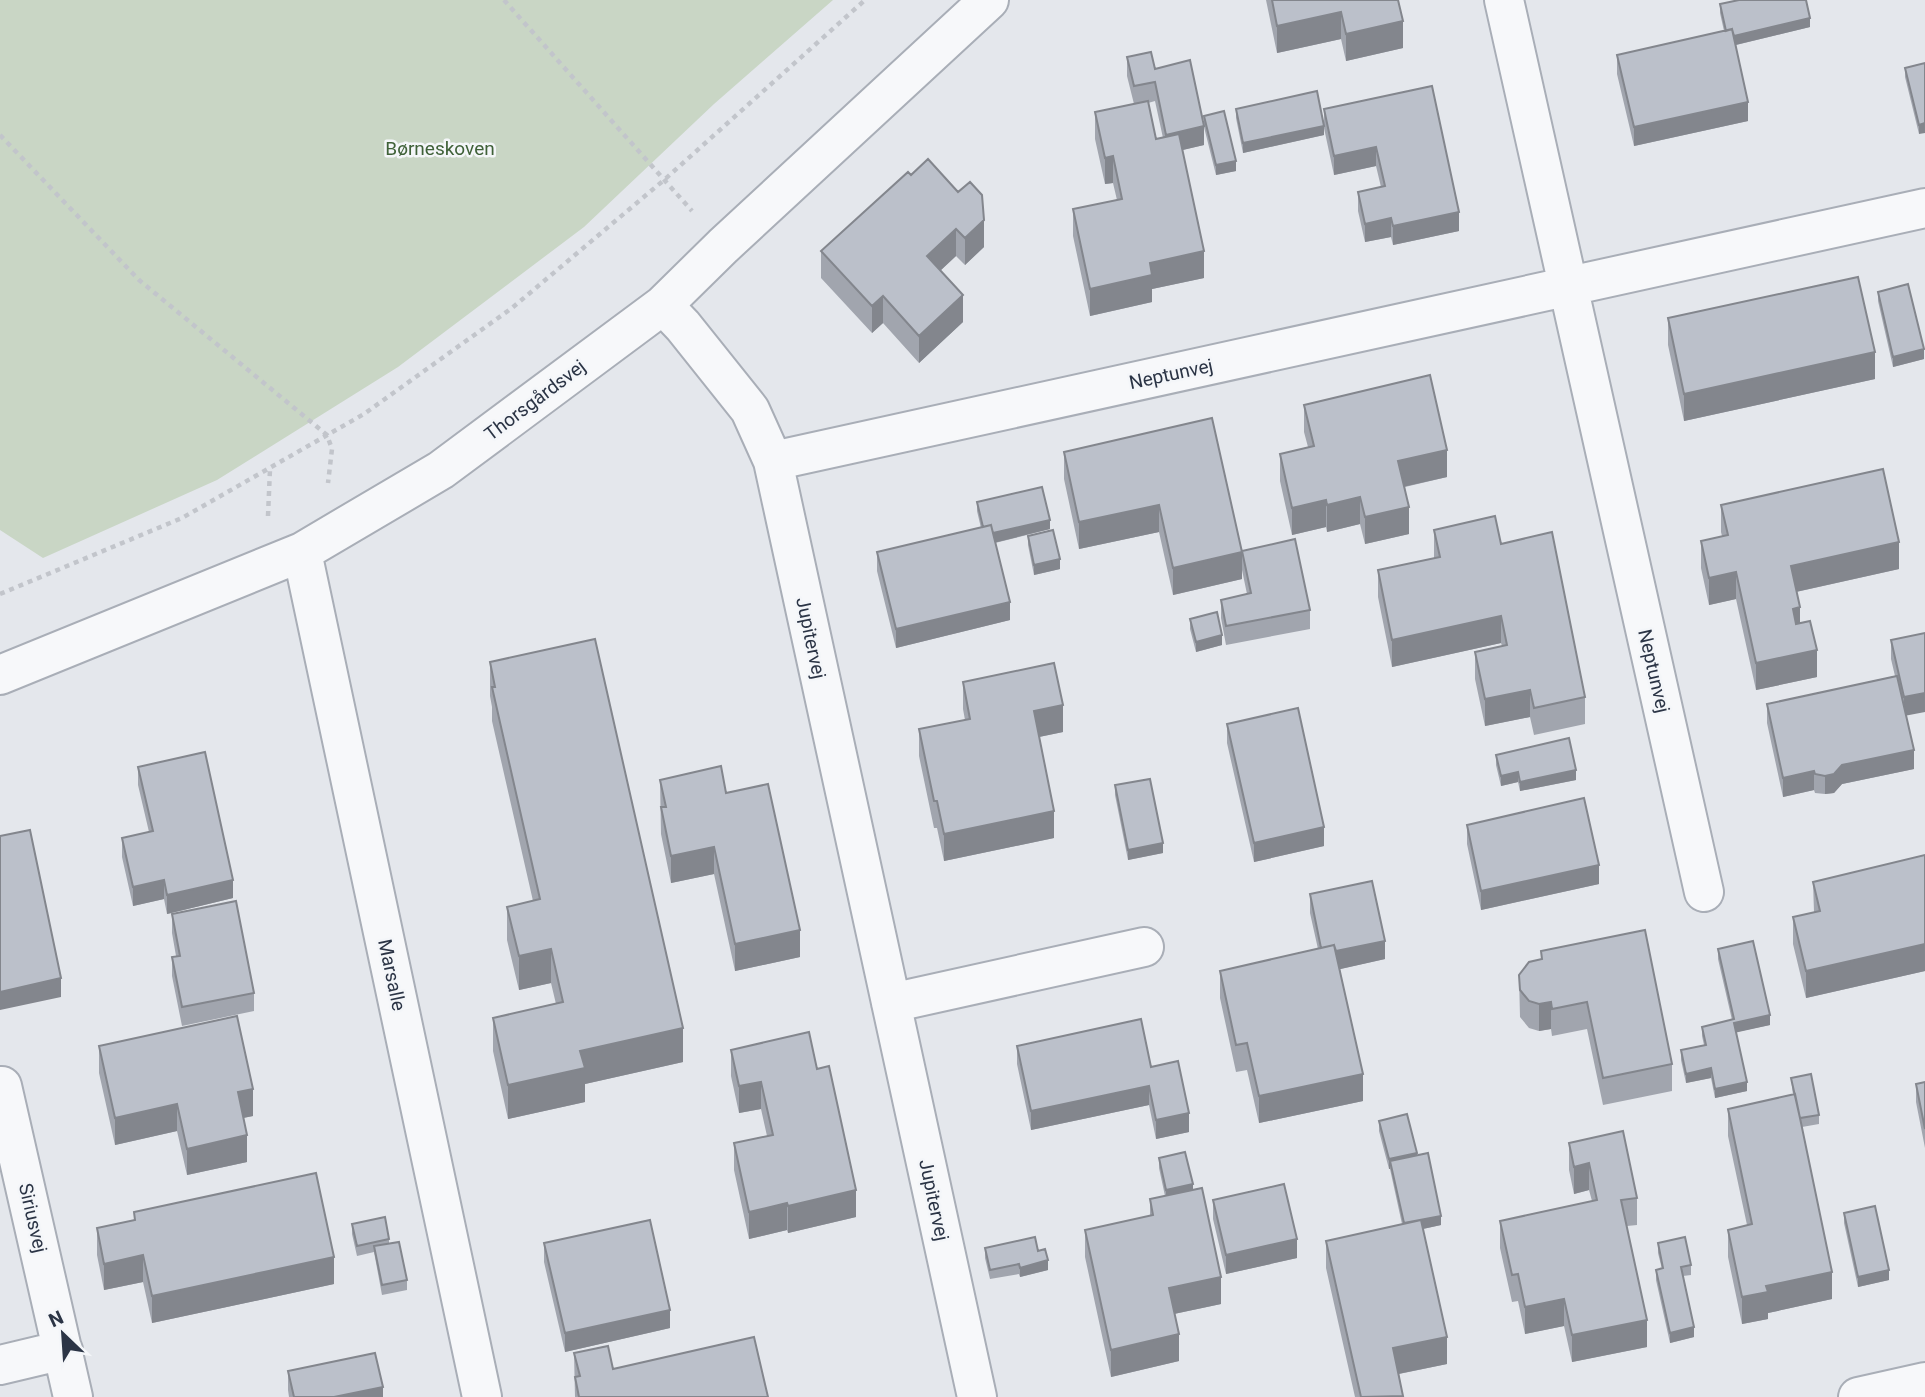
<svg xmlns="http://www.w3.org/2000/svg" width="1925" height="1397" font-family="Roboto,sans-serif">
<rect width="100%" height="100%" fill="#e4e7ec"/>
<path fill="#c9d6c5" d="M0 0H833L714 104 584 227 398 367 217 480 43 558 0 530Z"/>
<g fill="none" stroke-linecap="round" stroke-linejoin="round">
<g stroke="#a9aeb7" stroke-width="42">
<path id="minor" d="M1504 0 1704 892
M663 305 683 326 750 410 773 461 977 1397
M773 461 1925 208
M302 552 482 1397
M0 675 302 552 441 470 663 305 723 246 989 0
M891 1003 1144 947
M2 1086 73 1397
M0 1365 63 1350
M1858 1397 1925 1382"/>
</g>
<path stroke="#c2c5cb" stroke-width="4.5" stroke-dasharray="5 5" stroke-linecap="butt" d="M504 0 692 211
M0 135 139 280 327 435 332 449 328 483
M268 516 270 469
M0 594 182 518 364 414 512 308 664 180 865 0"/>
<use href="#minor" stroke="#f7f8fa" stroke-width="38"/>
</g>
<path fill="#a1a5ae" fill-rule="evenodd" d="M1266 0H1398L1403 48 1346 61 1341 39 1277 53Z
M1720 4 1810 27 1736 45 1748 121 1634 146 1617 74V55L1724 31 1720 13Z
M1127 57 1155 69 1204 125V116L1236 171 1216 175 1204 127V145L1182 150 1204 278 1152 289V302L1090 316 1073 236V209L1117 200 1113 183 1105 184 1095 139V112L1134 104 1127 76ZM1155 101 1163 138 1156 139 1148 103Z
M1925 63 1919 134 1905 77V68Z
M1432 86 1459 231 1393 245 1391 237 1365 242 1358 211V192L1381 187 1376 166 1334 175 1324 128V109Z
M1236 109 1324 135 1243 153 1236 118Z
M908 172 984 247 965 265 956 256 940 271 963 322 919 363 883 323 872 333 821 278V251Z
M1878 292 1924 359 1893 367 1878 301Z
M1668 318 1875 379 1684 421 1668 345Z
M1304 405 1447 477 1405 487 1409 534 1365 544 1360 524 1327 532 1326 527 1292 535 1280 481V454L1308 447 1304 432Z
M1064 452 1242 552 1310 610V629L1226 645 1221 618V600L1247 594 1242 570V579L1173 595 1159 532 1079 549 1064 479Z
M977 502 1050 529 995 543 1010 620 896 648 877 571V552L981 528 977 511Z
M1721 505 1899 569 1796 592 1800 623 1817 677 1756 690 1736 599 1709 605 1701 568V541L1722 536 1721 532Z
M1434 530 1501 544 1585 697V724L1534 735 1530 717 1485 726 1475 679V652L1502 646 1501 643 1392 667 1378 597V570L1434 558Z
M1028 536 1060 569 1034 575 1028 545Z
M1190 619 1222 645 1196 652 1190 629Z
M1925 633 1906 716 1914 769 1842 784 1834 793 1825 794 1815 793 1814 790 1783 797 1767 723V704L1895 676 1891 659V640Z
M490 662 683 1062 585 1084V1102L508 1119 493 1051V1018L556 1004 551 983 519 990 507 940V907L533 901 492 721V707L490 696Z
M963 682 1063 732 1039 737 1054 838 944 861 937 828H934L919 756V729L965 720 963 709Z
M1227 724 1324 846 1254 862 1227 743Z
M1496 755 1576 780 1520 791 1518 782 1501 786 1496 765Z
M138 767 233 898 167 914 164 899 133 906 122 857V838L149 832 138 785Z
M660 780 726 793 800 957 735 971 714 874 671 883 661 834Z
M1115 785 1163 853 1128 860 1115 795Z
M1467 825 1599 884 1481 910 1467 844Z
M1925 855V971L1806 998 1793 944V917L1814 912 1813 882Z
M1310 894 1385 959 1340 969 1363 1101 1259 1123 1247 1070 1236 1072 1220 998V971L1318 949 1310 913Z
M172 914 254 993V1011L182 1026 172 976V957L176 956 172 933Z
M1718 949 1770 1025 1736 1032 1747 1091 1715 1098 1711 1078 1686 1083 1681 1060V1050L1704 1045 1702 1036V1027L1732 1020 1718 959Z
M1541 951 1672 1064V1091L1603 1105 1587 1029 1552 1036 1551 1029 1539 1031 1529 1028 1520 1017 1519 975 1541 959Z
M99 1046 253 1116 243 1118 247 1162 187 1175 177 1131 115 1145 99 1073Z
M1017 1046 1151 1067 1189 1132 1156 1139 1149 1105 1031 1130 1017 1064Z
M731 1050 817 1069 856 1217 788 1233 787 1230 749 1239 734 1170V1143L767 1136 761 1109 739 1113 731 1076Z
M1791 1078 1819 1115V1124L1802 1127 1832 1299 1768 1313V1319L1742 1324 1728 1257V1230L1747 1225 1728 1136V1109L1793 1095Z
M1925 1082V1148L1916 1102V1084Z
M1379 1121 1417 1156 1441 1225 1423 1229 1447 1364 1399 1374 1403 1397H1355L1326 1268V1241L1402 1224 1390 1169H1389L1379 1131Z
M1569 1143 1637 1198V1225L1627 1226 1647 1347 1572 1362 1564 1326 1525 1334 1518 1301 1512 1302 1500 1248V1221L1592 1201 1589 1190 1574 1194 1569 1170Z
M1159 1158 1193 1190 1221 1304 1174 1314 1179 1361 1111 1377 1085 1257V1230L1150 1216V1199L1165 1196 1159 1168Z
M1213 1200 1297 1258 1226 1274 1213 1219Z
M134 1212 334 1284 152 1323 143 1282 104 1290 97 1255V1228L134 1220Z
M1844 1213 1889 1280 1858 1287 1844 1223Z
M352 1224 389 1239V1243L407 1280V1290L382 1295 374 1252 357 1256 352 1234Z
M544 1243 670 1328 565 1352 544 1262Z
M1658 1243 1691 1265V1275L1683 1276 1694 1337 1670 1343 1656 1280V1270L1662 1269 1658 1253Z
M985 1248 1038 1251 1048 1270 1020 1277 1019 1274 990 1279 985 1258Z
M574 1353 613 1369 768 1397H575Z
M288 1371 383 1397H289L288 1390Z"/>
<path fill="#83868d" d="M1341 12V39L1277 53V26Z
M1810 18V27L1727 47V38Z
M1403 21V48L1346 61V34Z
M1748 102V121L1634 146V127Z
M1925 123V133L1919 134V125Z
M1204 126V145L1166 154V135Z
M1324 126V135L1243 153V143Z
M1376 147V166L1334 175V156Z
M1113 156V183L1105 184V158Z
M1236 161V171L1216 175V165Z
M1459 212V231L1393 245V226Z
M1391 218V237L1365 242V224Z
M984 220V247L965 265V238Z
M956 229V256L927 283V256Z
M1204 251V278L1152 289V302L1090 316V289L1150 263Z
M963 295V322L919 363V336Z
M883 296V323L872 333V306Z
M1924 349V359L1893 367V357Z
M1875 352V379L1684 421V394Z
M1447 450V477L1398 488V461Z
M1360 497V524L1327 532V505Z
M1326 500V527L1292 535V508Z
M1159 505V532L1079 549V522Z
M1409 507V534L1365 544V517Z
M1050 520V529L985 545V535Z
M1899 542V569L1791 593V566Z
M1242 552V579L1173 595V568Z
M1060 559V569L1034 575V565Z
M1736 572V599L1709 605V578Z
M1010 602V620L896 648V629Z
M1800 607V634L1793 636V609Z
M1501 616V643L1392 667V640Z
M1222 635V645L1196 652V642Z
M1817 650V677L1756 690V663Z
M1530 690V717L1485 726V699Z
M1925 693V712L1904 716V697Z
M1063 705V732L1034 738V711Z
M1914 750V769L1842 784 1834 793 1825 794V776L1842 765Z
M1576 770V780L1520 791V782Z
M1814 771V790L1783 797V778Z
M1518 772V782L1501 786V776Z
M1054 811V838L944 861V834Z
M1324 827V846L1254 862V843Z
M1163 843V853L1128 860V850Z
M714 847V874L671 883V856Z
M1599 865V884L1481 910V891Z
M164 880V899L133 906V887Z
M233 880V898L167 914V895Z
M800 930V957L735 971V944Z
M1385 941V959L1323 973V954Z
M1925 944V971L1806 998V971Z
M551 949V983L519 990V956Z
M61 978V997L0 1010V992Z
M1551 1002V1029L1539 1031V1004Z
M1770 1015V1025L1734 1033V1023Z
M683 1028V1062L585 1084V1102L508 1119V1085L580 1051Z
M1711 1068V1078L1686 1083V1074Z
M1363 1074V1101L1259 1123V1096Z
M761 1082V1109L739 1113V1086Z
M1747 1082V1091L1715 1098V1089Z
M1149 1086V1105L1031 1130V1111Z
M253 1089V1116L238 1119V1092Z
M177 1104V1131L115 1145V1118Z
M1189 1113V1132L1156 1139V1120Z
M247 1135V1162L187 1175V1149Z
M1417 1153V1163L1390 1161V1169H1389V1159Z
M1589 1163V1190L1574 1194V1167Z
M1193 1184V1194L1166 1200V1190Z
M856 1190V1217L788 1233V1206Z
M787 1203V1230L749 1239V1212Z
M1441 1216V1225L1404 1233V1223Z
M1297 1239V1258L1226 1274V1255Z
M143 1255V1282L104 1290V1264Z
M334 1257V1284L152 1323V1296Z
M1048 1260V1270L1020 1277V1268Z
M1889 1270V1280L1858 1287V1277Z
M1832 1272V1299L1768 1313V1319L1742 1324V1297L1766 1286Z
M1221 1277V1304L1169 1315V1288Z
M1564 1299V1326L1525 1334V1307Z
M670 1310V1328L565 1352V1333Z
M1647 1320V1347L1572 1362V1335Z
M1694 1327V1337L1670 1343V1333Z
M1179 1334V1361L1111 1377V1350Z
M1447 1337V1364L1393 1375V1348Z
M383 1387V1397H334Z"/>
<path fill="#bbc0ca" stroke="#83868d" stroke-width="2" d="M1272 0H1398L1403 21 1346 34 1341 12 1277 26Z
M1739 0H1806L1810 18 1734 36 1732 29 1726 31 1720 4Z
M1732 29 1748 102 1634 127 1617 55Z
M1151 52 1155 69 1190 60 1204 126 1166 135 1155 82 1134 86 1127 57Z
M1925 63V123L1919 125 1905 68Z
M1432 86 1459 212 1393 226 1391 218 1365 224 1358 192 1385 186 1376 147 1334 156 1324 109Z
M1317 91 1324 126 1243 143 1236 109Z
M1148 101 1156 139 1179 134 1204 251 1150 263 1152 275 1090 289 1073 209 1122 199 1113 156 1105 158 1095 112Z
M1224 111 1236 161 1216 165 1204 116Z
M928 159 958 192 970 182 982 195 984 220 965 238 956 229 927 256 963 295 919 336 883 296 872 306 821 251 908 172 911 175Z
M1858 277 1875 352 1684 394 1668 318Z
M1908 284 1924 349 1893 357 1878 292Z
M1430 375 1447 450 1398 461 1409 507 1365 517 1360 497 1327 505 1326 500 1292 508 1280 454 1314 446 1304 405Z
M1212 418 1242 552 1173 568 1159 505 1079 522 1064 452Z
M1883 469 1899 542 1791 566 1800 607 1793 609 1796 624 1810 621 1817 650 1756 663 1736 572 1709 578 1701 541 1728 535 1721 505Z
M1042 487 1050 520 993 533 991 525 983 527 977 502Z
M1495 516 1501 544 1552 532 1585 697 1534 708 1530 690 1485 699 1475 652 1507 645 1501 616 1392 640 1378 570 1440 557 1434 530Z
M991 525 1010 602 896 629 877 552Z
M1053 530 1060 559 1034 565 1028 536Z
M1295 539 1310 610 1226 626 1221 600 1251 593 1242 551Z
M1217 612 1222 635 1196 642 1190 619Z
M1925 633V693L1904 697 1891 640Z
M595 639 683 1028 580 1051 585 1068 508 1085 493 1018 563 1002 551 949 519 956 507 907 540 899 492 687H495L490 662Z
M1054 663 1063 705 1034 711 1054 811 944 834 937 801H934L919 729 970 719 963 682Z
M1897 676 1914 750 1842 765 1834 774 1825 776 1815 774 1814 771 1783 778 1767 704Z
M1298 708 1324 827 1254 843 1227 724Z
M1569 738 1576 770 1520 782 1518 772 1501 776 1496 755Z
M205 752 233 880 167 895 164 880 133 887 122 838 153 831 138 767Z
M721 766 726 793 768 784 800 930 735 944 714 847 671 856 661 807H666L660 780Z
M1150 779 1163 843 1128 850 1115 785Z
M1584 798 1599 865 1481 891 1467 825Z
M30 830 61 978 0 992V836Z
M1925 855V944L1806 971 1793 917 1820 911 1813 882Z
M1372 881 1385 941 1336 951 1334 945 1321 948 1310 894Z
M236 901 254 993 182 1007 172 957 180 956 172 914Z
M1645 930 1672 1064 1603 1078 1587 1002 1552 1009 1551 1002 1539 1004 1529 1001 1520 990 1519 975 1529 962 1542 959 1541 951Z
M1753 941 1770 1015 1734 1023 1747 1082 1715 1089 1711 1068 1686 1074 1681 1050 1706 1045 1702 1027 1734 1019 1718 949Z
M1334 945 1363 1074 1259 1096 1247 1043 1236 1045 1220 971Z
M237 1016 253 1089 238 1092 247 1135 187 1149 177 1104 115 1118 99 1046Z
M1141 1019 1151 1067 1178 1061 1189 1113 1156 1120 1149 1086 1031 1111 1017 1046Z
M809 1032 817 1069 829 1066 856 1190 788 1206 787 1203 749 1212 734 1143 773 1135 761 1082 739 1086 731 1050Z
M1811 1074 1819 1115 1800 1118 1791 1078Z
M1925 1082V1129L1916 1084Z
M1795 1094 1832 1272 1766 1286 1768 1292 1742 1297 1728 1230 1752 1224 1728 1109Z
M1407 1114 1417 1153 1389 1159 1379 1121Z
M1623 1131 1637 1198 1621 1200 1647 1320 1572 1335 1564 1299 1525 1307 1518 1274 1512 1275 1500 1221 1597 1200 1589 1163 1574 1167 1569 1143Z
M1185 1152 1193 1184 1166 1190 1159 1158Z
M1428 1153 1441 1216 1404 1223 1390 1161Z
M316 1173 334 1257 152 1296 143 1255 104 1264 97 1228 135 1220 134 1212Z
M1284 1184 1297 1239 1226 1255 1213 1200Z
M1202 1188 1221 1277 1169 1288 1179 1334 1111 1350 1085 1230 1153 1215 1150 1199Z
M1875 1206 1889 1270 1858 1277 1844 1213Z
M385 1217 389 1239 357 1246 352 1224Z
M650 1220 670 1310 565 1333 544 1243Z
M1421 1220 1447 1337 1393 1348 1403 1396 1361 1397 1326 1241Z
M1035 1237 1038 1251 1045 1249 1048 1260 1020 1268 1019 1264 990 1270 985 1248Z
M1685 1237 1691 1265 1681 1267 1694 1327 1670 1333 1656 1270 1663 1268 1658 1243Z
M399 1242 407 1280 382 1285 374 1246Z
M754 1337 768 1397H579L575 1377 580 1376 574 1353 608 1346 613 1369Z
M375 1353 383 1387 334 1397H294L288 1371Z"/>
<g text-anchor="middle" dominant-baseline="central" stroke-width="5" stroke-linejoin="round" paint-order="stroke">
<g font-size="19" fill="#3f6138" stroke="#f4f6f9">
<text x="440" y="148">Børneskoven</text>
</g>
<g font-size="19" fill="#2b3445" stroke="#f4f6f9">
<text transform="translate(1171 374) rotate(-12)">Neptunvej</text>
<text transform="translate(535 400) rotate(-37)">Thorsgårdsvej</text>
<text transform="translate(811 638) rotate(78)">Jupitervej</text>
<text transform="translate(1654 671) rotate(77)">Neptunvej</text>
<text transform="translate(392 975) rotate(78)">Marsalle</text>
<text transform="translate(934 1200) rotate(78)">Jupitervej</text>
<text transform="translate(33 1218) rotate(77)">Siriusvej</text>
</g>
</g>
<g transform="translate(63 1334) rotate(335)" stroke="#f4f6f9" stroke-width="5" paint-order="stroke">
<path d="M0-5L12 26L0 18L-12 26Z" fill="#2b3445"/>
<text y="-10" font-size="19" font-weight="bold" text-anchor="middle" fill="#2b3445">N</text>
</g>
</svg>
